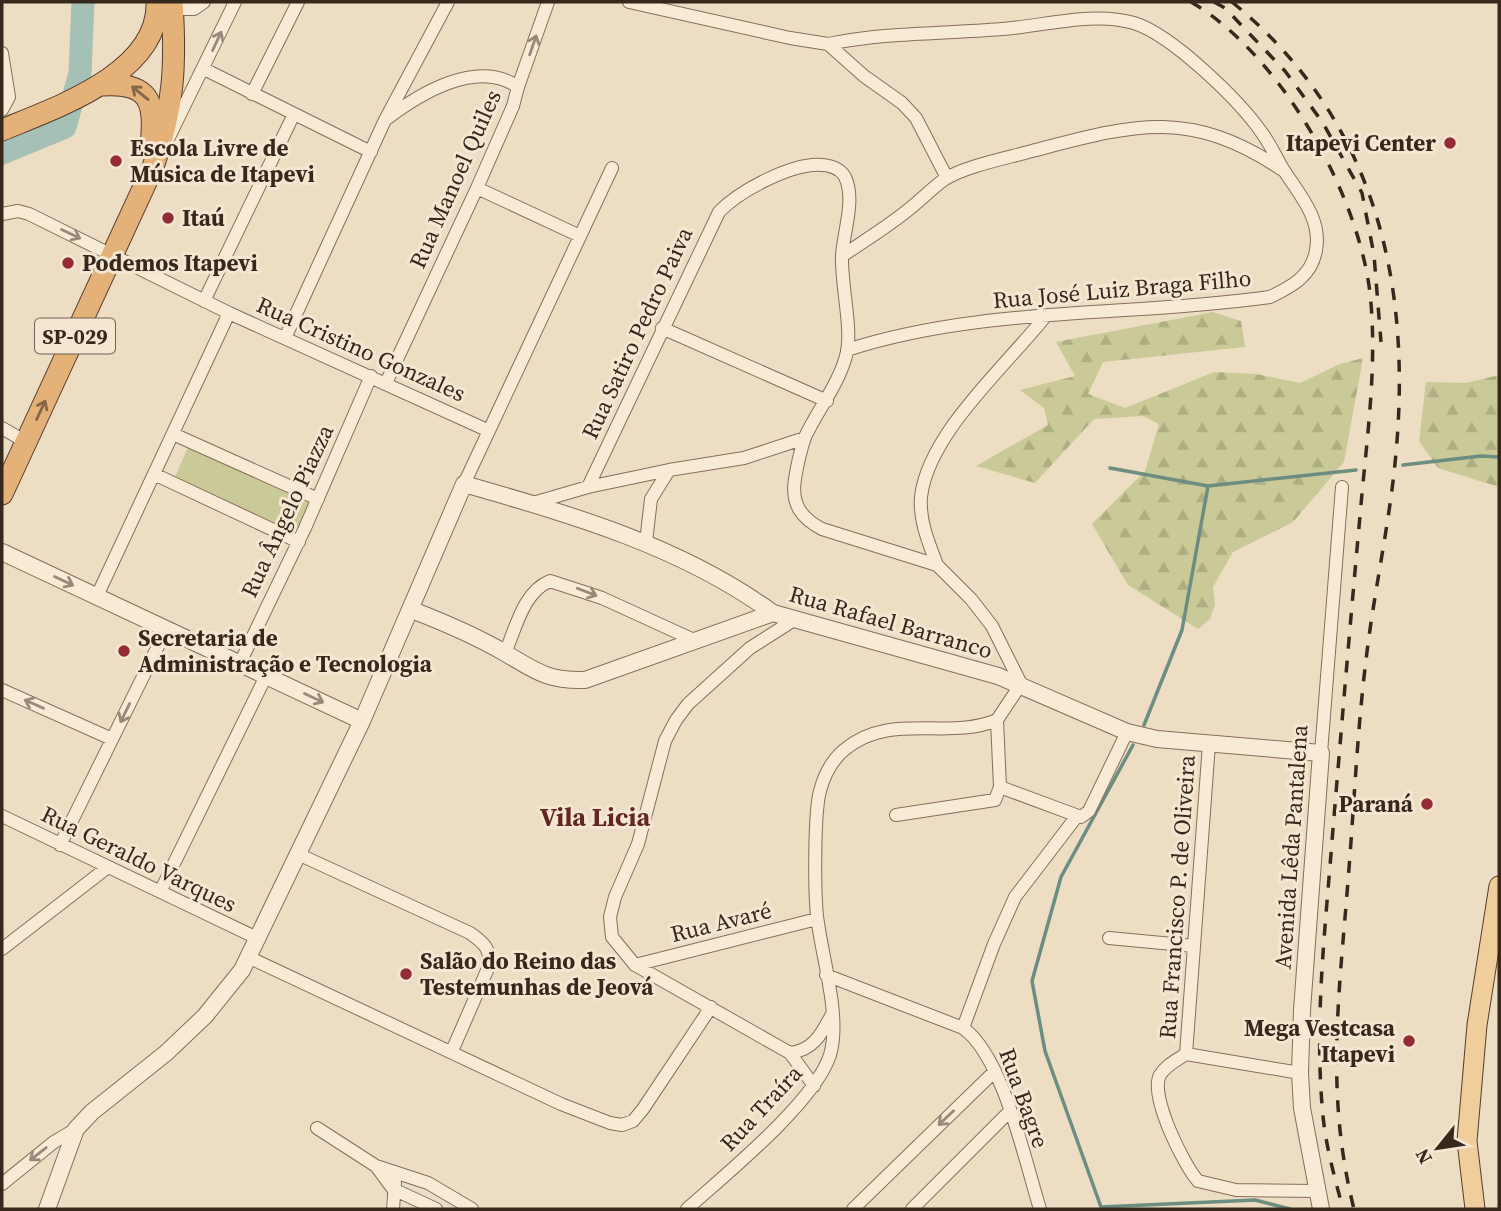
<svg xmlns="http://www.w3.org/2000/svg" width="1501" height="1211" font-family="'Source Serif 4',serif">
<defs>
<pattern id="forest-firs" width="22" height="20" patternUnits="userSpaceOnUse" patternTransform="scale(1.75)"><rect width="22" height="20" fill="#c9ca97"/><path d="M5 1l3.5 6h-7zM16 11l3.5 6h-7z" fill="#adae82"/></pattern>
</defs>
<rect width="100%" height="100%" fill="#edddc3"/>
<path fill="#c9ca97" d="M188 447 311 504 297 535 175 477Z"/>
<path fill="url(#forest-firs)" d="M1213 312 1241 321 1245 347 1103 362 1088 394 1125 408 1214 372 1256 374 1300 383 1340 364 1363 358 1344 462 1293 522 1233 552 1213 587 1215 605 1210 619 1198 629 1128 585 1092 524 1145 471 1159 424 1143 416 1094 419 1035 483 976 466 1048 425 1044 408 1020 390 1075 376 1056 342Z
M1499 375V487L1438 468 1419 441 1426 382 1466 383Z"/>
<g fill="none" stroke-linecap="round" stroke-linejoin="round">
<path stroke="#6c8d82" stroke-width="3.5" d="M1403 465 1481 456 1499 457
M1110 468 1208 486 1182 630 1144 725
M1208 486 1356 470
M1133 745 1061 877 1032 981 1045 1051 1101 1207 1255 1200 1290 1209"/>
<path stroke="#a5c0b5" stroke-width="23" d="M2 153 65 127 80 73 83 2"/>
<g stroke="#866e5a" stroke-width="14">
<path id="minor" d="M174 2 182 9H194L204 2
M629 2 790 38 828 44 864 76 902 103 916 118 947 178
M828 44C889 32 941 34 1002 29 1045 26 1092 11 1134 23 1172 35 1239 100 1262 133 1270 144 1276 157 1283 169 1299 194 1322 219 1316 250 1312 276 1291 287 1270 297 1130 317 982 306 847 350
M2 53 9 97 2 110
M204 69 371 152
M518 87 548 2
M252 94 298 2
M385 120C419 94 477 58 518 87L513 106 477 188 386 383
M168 139 235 2
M477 188 580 236
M2 214 18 211 29 214 229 313 487 430
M842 256C864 241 887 227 908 210 921 200 932 188 945 179 966 166 1007 158 1032 151 1132 125 1188 107 1281 169
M204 301 293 116
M662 328 827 401
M285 338 385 120 448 2
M2 428 26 442
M173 434 318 499
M156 475 299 542
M464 484 612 168
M588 487 719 212C739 191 784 168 812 165 824 164 839 166 845 177 856 200 843 233 842 256 841 284 852 327 847 352 840 383 818 409 805 437 801 449 797 466 795 479 791 504 801 518 822 529L937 565 971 599 992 626 1021 684 997 720C947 741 890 711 844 750 832 760 824 776 820 791 814 813 814 899 818 923 823 961 841 1018 830 1055 815 1102 725 1175 687 1209
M533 503 588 487 669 470 744 458 805 438
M646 542 651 499 669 470
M937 565C929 543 919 521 921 497 928 434 1005 367 1044 318
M97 596 229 313
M794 620 750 648 688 704 676 720 665 741 638 844 615 897 610 917 612 937 635 965 790 1053 814 1086
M505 653C516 628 523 592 550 581L602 598 694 640
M240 663 305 528 371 376
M2 690 112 739
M1321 753 1342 487
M1000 787 1081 817 1089 811 1127 732
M896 815 995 800 1000 787 997 720
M2 816 259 939
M60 845 166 630
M300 855 470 933C484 943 491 949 489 966L452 1051
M161 890 266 676
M1109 938 1194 946
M2 949 108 867
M248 957 561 1104 610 1123 622 1125 633 1121 643 1109 711 1007
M635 965 817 919
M826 975 963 1028C1003 1056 1025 1161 1040 1209
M963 1028 994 944 1015 897 1077 816
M790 1053C813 1050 821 1035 831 1016
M1186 1054 1209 744
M1186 1054C1177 1060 1166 1065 1160 1075 1149 1095 1183 1164 1198 1181L1236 1190 1317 1191
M1186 1054 1300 1073
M317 1128 376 1166 428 1183 472 1209
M376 1166 393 1189 436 1209
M2 1184 54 1142 76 1129
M393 1209 395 1183
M853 1209 995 1071
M912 1209 1009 1112"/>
</g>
<g stroke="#866e5a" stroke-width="18">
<path id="tertiary" d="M2 552 362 721
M412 610C443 622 476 636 505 653 536 671 547 681 585 680L773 613
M47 1209 76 1129 92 1112 166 1053 205 1016 242 970 362 721 464 484C572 515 681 546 773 613L998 676 1127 732 1157 739 1321 753 1302 1010 1300 1073 1302 1108 1321 1209"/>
</g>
<g stroke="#543d2f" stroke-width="21">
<path id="primary" d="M1475 1209 1467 1141 1477 1025 1499 886"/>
</g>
<g stroke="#543d2f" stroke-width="23">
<path id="trunk" d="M102 85C150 82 156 102 151 145
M2 130C55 108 160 73 157 2
M2 494 153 167C174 106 176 66 172 2"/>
</g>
<use href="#minor" stroke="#f8ebd6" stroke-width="12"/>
<use href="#tertiary" stroke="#f8ebd6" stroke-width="16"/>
<use href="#primary" stroke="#efce9c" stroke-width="19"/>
<use href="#trunk" stroke="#e4b179" stroke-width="21"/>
<path stroke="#37281e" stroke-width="3.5" stroke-dasharray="12 12" stroke-linecap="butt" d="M1191 2C1280 54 1358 192 1370 293 1378 367 1366 443 1360 516 1350 625 1341 733 1332 841 1325 932 1314 1024 1323 1116 1326 1147 1335 1179 1343 1209
M1214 2 1225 8 1285 71 1323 123 1362 193 1374 255 1381 342
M1232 2C1373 117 1412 278 1396 453 1390 522 1374 591 1366 660 1357 733 1354 808 1348 881 1339 997 1325 1094 1354 1209"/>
</g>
<defs><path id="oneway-shaft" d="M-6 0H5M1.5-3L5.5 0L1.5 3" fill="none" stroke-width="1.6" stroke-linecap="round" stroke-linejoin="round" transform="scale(1.75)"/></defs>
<g stroke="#988a7a">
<use href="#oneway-shaft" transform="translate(217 41) rotate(-65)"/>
<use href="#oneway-shaft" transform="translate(533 45) rotate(-71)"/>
<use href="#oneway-shaft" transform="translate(71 234) rotate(25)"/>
<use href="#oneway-shaft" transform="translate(64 581) rotate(25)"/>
<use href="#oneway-shaft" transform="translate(587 592) rotate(21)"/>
<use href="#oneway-shaft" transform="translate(314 698) rotate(25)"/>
<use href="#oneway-shaft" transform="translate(34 704) rotate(-156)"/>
<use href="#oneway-shaft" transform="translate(125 713) rotate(116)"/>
<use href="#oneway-shaft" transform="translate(946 1118) rotate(136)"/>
<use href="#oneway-shaft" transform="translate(38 1154) rotate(142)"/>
</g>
<g stroke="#856647">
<use href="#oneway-shaft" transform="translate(140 93) rotate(-141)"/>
<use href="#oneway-shaft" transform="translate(41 410) rotate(-65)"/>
</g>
<g fill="#942c36" stroke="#f4e7d2" stroke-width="2.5">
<circle cx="1450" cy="143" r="7"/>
<circle cx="116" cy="161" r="7"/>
<circle cx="168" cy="218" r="7"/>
<circle cx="68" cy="263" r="7"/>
<circle cx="124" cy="651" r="7"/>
<circle cx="1427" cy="804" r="7"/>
<circle cx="406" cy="974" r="7"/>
<circle cx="1409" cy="1041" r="7"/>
</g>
<g text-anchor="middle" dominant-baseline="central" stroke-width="6" stroke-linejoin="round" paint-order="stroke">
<rect fill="#f4e7d2" stroke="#706154" stroke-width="2" x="35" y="318.5" width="80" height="35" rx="5"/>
<g font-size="21" font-weight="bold" fill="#37281e">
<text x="75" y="336">SP-029</text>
</g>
<g font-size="23" font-weight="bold" fill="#37281e" stroke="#f4e7d2" text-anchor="start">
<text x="1436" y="143" text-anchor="end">Itapevi Center</text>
<text x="130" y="148">Escola Livre de<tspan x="130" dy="26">Música de Itapevi</tspan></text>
<text x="182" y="218">Itaú</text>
<text x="82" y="263">Podemos Itapevi</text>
<text x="138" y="638">Secretaria de<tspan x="138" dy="26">Administração e Tecnologia</tspan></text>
<text x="1413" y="804" text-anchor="end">Paraná</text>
<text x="420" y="961">Salão do Reino das<tspan x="420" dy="26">Testemunhas de Jeová</tspan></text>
<text x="1395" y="1028" text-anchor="end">Mega Vestcasa<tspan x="1395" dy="26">Itapevi</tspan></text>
</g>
<g font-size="23" fill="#37281e" stroke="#f4e7d2">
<text transform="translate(455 179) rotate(-66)">Rua Manoel Quiles</text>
<text transform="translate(1122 289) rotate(-5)">Rua José Luiz Braga Filho</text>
<text transform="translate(637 333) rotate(-65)">Rua Satiro Pedro Paiva</text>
<text transform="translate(361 349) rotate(24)">Rua Cristino Gonzales</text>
<text transform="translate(287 511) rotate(-65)">Rua Ângelo Piazza</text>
<text transform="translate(891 622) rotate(16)">Rua Rafael Barranco</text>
<text transform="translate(1291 847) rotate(-86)">Avenida Lêda Pantalena</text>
<text transform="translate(139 859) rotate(26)">Rua Geraldo Varques</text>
<text transform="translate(1177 897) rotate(-86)">Rua Francisco P. de Oliveira</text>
<text transform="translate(721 922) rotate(-14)">Rua Avaré</text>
<text transform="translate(1024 1098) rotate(70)">Rua Bagre</text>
<text transform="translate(761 1108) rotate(-47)">Rua Traíra</text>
</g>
<g font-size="26" font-weight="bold" fill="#62271f" stroke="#f4e7d2">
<text x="595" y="817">Vila Licia</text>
</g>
</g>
<rect width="1501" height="1211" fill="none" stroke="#37281e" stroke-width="7"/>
<g transform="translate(1438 1148) rotate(240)" stroke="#f4e7d2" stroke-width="5" paint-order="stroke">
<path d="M0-5L12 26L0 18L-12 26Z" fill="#37281e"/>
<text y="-10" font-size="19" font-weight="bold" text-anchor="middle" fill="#37281e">N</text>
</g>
</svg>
